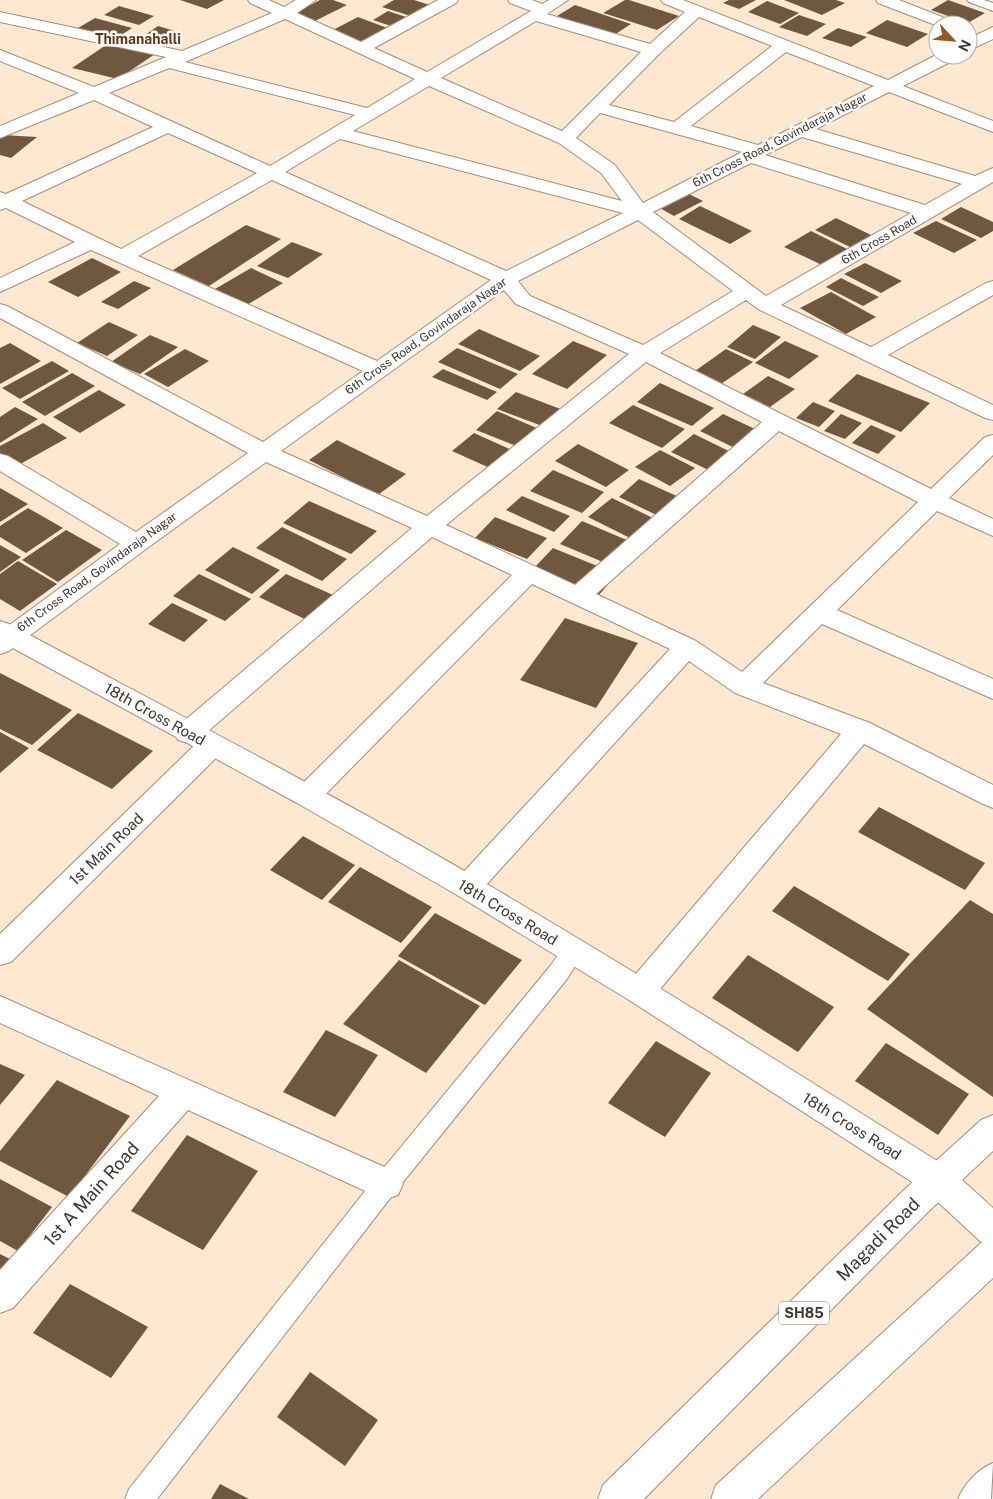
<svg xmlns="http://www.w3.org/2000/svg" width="993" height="1499" font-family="'Public Sans',sans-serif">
<rect width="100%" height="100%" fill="#fee8d1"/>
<path fill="#705840" d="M180 0H224L207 9Z
M320 0H333L347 5 315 21 293 14Z
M394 0H414L433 6 414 17 382 7Z
M625 0H629L679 16 657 30 603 13Z
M729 0H756L739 9 723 3Z
M784 0H836L845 3 822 15Z
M948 0 985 13 968 23 931 10Z
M767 1 799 13 780 24 748 12Z
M575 5 631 24 614 35 557 16Z
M119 6 154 16 139 25 104 15Z
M388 11 409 18 394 27 373 20Z
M799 15 826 24 807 36 779 27Z
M358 17 390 29 364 43 331 31Z
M95 18 132 28 117 38 78 28Z
M887 20 928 34 907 47 866 33Z
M158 26 182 33 170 41 145 35Z
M838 28 867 37 851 47 822 38Z
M109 43 155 54 118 79 72 68Z
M3 135 37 137 11 158 0 155V137Z
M687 193 703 201 674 216 658 207Z
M700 206 752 231 730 244 679 219Z
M961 207 993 222V231L981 238 941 219Z
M836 218 871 235 850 247 815 230Z
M936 221 977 240 954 253 913 233Z
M246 225 281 239 209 286 173 270Z
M811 231 849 250 822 265 784 247Z
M292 242 323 254 288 278 257 266Z
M92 258 121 272 78 297 48 282Z
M865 263 902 281 881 293 844 274Z
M251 268 283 283 247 305 215 289Z
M841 278 879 297 863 306 826 287Z
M134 281 151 288 118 309 101 302Z
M831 292 876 317 846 334 800 308Z
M109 322 138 335 107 356 77 343Z
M753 325 781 337 755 359 727 347Z
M479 329 540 356 520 371 458 344Z
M150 335 178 347 140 374 111 362Z
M573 341 607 355 567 389 532 374Z
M785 341 819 356 789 379 755 363Z
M10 343 41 361 0 384V348Z
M457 348 518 374 500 389 438 362Z
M185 349 209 361 168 387 144 374Z
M726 349 753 362 721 384 695 371Z
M52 361 69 371 20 399 2 388Z
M443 369 497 392 487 400 432 377Z
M72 373 95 386 45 416 22 402Z
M857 374 930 403 901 432 828 401Z
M768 376 795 389 770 407 743 394Z
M660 383 714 408 692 426 637 402Z
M99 390 126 405 80 433 53 417Z
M516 392 563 410 545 427 497 409Z
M813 402 835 411 819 427 796 418Z
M633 405 685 429 662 448 609 423Z
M15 407 38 419 0 443V417Z
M497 411 539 429 519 447 476 430Z
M723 414 768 435 745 453 700 431Z
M841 414 862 423 845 439 824 431Z
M43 423 67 438 15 467 0 457V446Z
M871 425 896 436 878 454 852 443Z
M474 433 514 451 492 469 452 451Z
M694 434 743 458 721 476 671 452Z
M337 440 406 474 378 495 309 460Z
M578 444 629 470 606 487 555 461Z
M660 450 695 468 670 486 635 467Z
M553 470 604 492 582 513 530 491Z
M639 479 690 502 669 521 619 497Z
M0 488 28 504 0 522Z
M522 496 570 516 554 532 506 510Z
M612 498 661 522 638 542 588 517Z
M309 501 377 531 351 554 283 523Z
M28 508 63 528 26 553 0 537V526Z
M495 517 547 538 527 559 475 538Z
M582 521 643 547 622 570 560 544Z
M282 527 347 559 322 581 256 548Z
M66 530 102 550 58 582 22 560Z
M0 545 21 557 0 572Z
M233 547 280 570 252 594 205 570Z
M553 548 617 574 599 595 533 569Z
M18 561 57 584 20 611 0 599V574Z
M199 574 251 599 225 621 173 596Z
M286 574 342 599 315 624 259 597Z
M172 603 208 620 184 642 148 624Z
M565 618 638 643 596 708 520 680Z
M0 673 72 710 32 745 0 729Z
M78 713 153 751 112 789 37 750Z
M0 732 29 748 0 773Z
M879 807 985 863 965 890 858 832Z
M303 836 355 865 322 900 270 870Z
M360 867 432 907 401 943 328 902Z
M794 886 910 954 888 981 772 911Z
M970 900 993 914V1097L867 1009Z
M435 913 522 960 485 1005 398 956Z
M748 955 834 1007 798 1052 712 998Z
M399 960 480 1006 426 1073 343 1024Z
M326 1030 378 1055 335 1117 283 1092Z
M656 1041 711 1073 665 1137 608 1103Z
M886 1043 969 1094 938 1135 855 1081Z
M0 1064 25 1075 0 1105Z
M57 1080 130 1116 69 1197 0 1161V1151Z
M187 1135 258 1171 203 1250 131 1211Z
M0 1179 52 1207 18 1251 0 1241Z
M0 1254 10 1259 0 1271Z
M70 1284 148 1327 111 1378 33 1333Z
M310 1372 378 1420 345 1466 277 1417Z
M220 1484 249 1499H211Z"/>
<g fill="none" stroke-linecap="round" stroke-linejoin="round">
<g stroke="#a38e79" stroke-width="2">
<path id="lane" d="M967 0H984L993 3V11L969 2Z
M573 942 581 945 584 951 567 979 395 1192 157 1499H125L129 1489 377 1176 551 965 565 945Z
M993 1463 991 1499H958C964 1484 978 1469 993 1463Z"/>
</g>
<g stroke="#a38e79" stroke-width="2">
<path id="street" d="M248 0H269L284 7 296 0H316L297 13 361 42 438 0H458L456 3 374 48 427 72 531 11 510 3 508 0H532L542 4 549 0H568L547 14 650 44 685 12 663 3 661 0H683L888 80 938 54 958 55 956 59 903 86 993 121V132L889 92 816 129 975 176 993 168V182L781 305 871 347 986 283 993 281V295L888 355 993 405V420L985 418 758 309 746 300 660 353 931 489 985 437 993 435V455L949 498 993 519V536L937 511 837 610 993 679V699L822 624 763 683 870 723 993 785V808L983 804 864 744 651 1000 640 1004 629 1000 624 991 629 982 841 734 735 693 689 661 477 895 467 899 457 895 452 887 457 879 670 649 532 584 317 803 307 807 297 803 293 796 297 789 512 575 432 537 198 740 188 743 178 740 174 733 178 726 412 528 266 462 146 549 9 651 0 654V632L120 544 0 471V454L8 456 136 532 248 453 0 318V304L7 306 263 442 363 371 91 250 0 292V278L75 242 6 208 0 210V192L6 194 153 127 94 100 0 138V126L79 93 0 61V50L94 87 166 57 0 22V12L182 51 272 13 250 3ZM699 17 772 46 674 122 609 105 659 54ZM285 19 415 79 367 108 185 62ZM536 21 641 52 562 131 441 78ZM786 52 874 86 758 145 691 126ZM169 68 355 115 270 166 109 93ZM429 86 559 143 601 173 622 201 353 131ZM600 113 742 152 643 203 615 165 576 138ZM168 133 257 173 121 249 22 201ZM802 137 962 184 925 205 765 155ZM340 139 623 213 506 271 285 172ZM751 163 911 213 766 296 653 212ZM272 180 491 280 377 361 138 256ZM638 220 733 291 643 345 530 296 518 281ZM504 290 516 304 629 354 427 516 281 451ZM646 362 762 422 575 585 446 525ZM779 431 918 502 742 672 696 641 596 594Z
M876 0H899L955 22 957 25 938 26 878 3Z
M993 27V39L968 51V39Z
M212 735 222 738 226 745 222 752 11 962 0 965V934L202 738Z
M0 996 398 1173 403 1184 398 1195 386 1199 374 1195 188 1110 13 1308 0 1313V1270L159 1096 0 1023Z"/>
</g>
<g stroke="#a38e79" stroke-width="2">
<path id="secondary" d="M0 621 9 624C166 708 326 790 480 880 638 973 794 1071 950 1169L993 1208V1247L981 1242 926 1191 629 1000 457 895 297 803 0 641Z"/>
</g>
<g stroke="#a38e79" stroke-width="2">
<path id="primary" d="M993 1115V1151L929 1211 644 1499H598L603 1485 905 1189 981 1120Z
M993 1239V1278L758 1499H711L716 1485 981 1243Z"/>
</g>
<use href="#lane" fill="#fff" fill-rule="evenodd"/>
<use href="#street" fill="#fff" fill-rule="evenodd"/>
<use href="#secondary" fill="#fff" fill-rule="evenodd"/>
<use href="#primary" fill="#fff" fill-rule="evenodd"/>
</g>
<g text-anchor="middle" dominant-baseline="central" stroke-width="5" stroke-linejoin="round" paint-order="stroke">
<g font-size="12" fill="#3f362e" stroke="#fff">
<text transform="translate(780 140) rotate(-27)">6th Cross Road, Govindaraja Nagar</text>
<text transform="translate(879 240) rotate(-30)">6th Cross Road</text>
<text transform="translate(426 336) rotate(-35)">6th Cross Road, Govindaraja Nagar</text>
<text transform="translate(97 572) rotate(-36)">6th Cross Road, Govindaraja Nagar</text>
</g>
<g font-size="14" font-weight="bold" fill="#653814" stroke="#fff">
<text x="138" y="39">Thimanahalli</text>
</g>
<rect fill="#fff" stroke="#79726d" stroke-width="1" x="779" y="1301.5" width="50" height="23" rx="4"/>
<g font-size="14" font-weight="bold" fill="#3f362e">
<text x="804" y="1313">SH85</text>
</g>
<g font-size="15" fill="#3f362e" stroke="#fff">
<text transform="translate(155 714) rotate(29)">18th Cross Road</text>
<text transform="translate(106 849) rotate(-44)">1st Main Road</text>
<text transform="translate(508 912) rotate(31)">18th Cross Road</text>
<text transform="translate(852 1126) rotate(32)">18th Cross Road</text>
</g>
<g font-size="18" fill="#3f362e" stroke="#fff">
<text transform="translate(91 1194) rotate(-48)">1st A Main Road</text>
<text transform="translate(878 1239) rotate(-45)">Magadi Road</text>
</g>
</g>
<g transform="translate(953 40) rotate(116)"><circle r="24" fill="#ffffff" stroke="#b2afab"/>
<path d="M0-4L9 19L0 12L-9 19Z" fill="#975622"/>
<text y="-8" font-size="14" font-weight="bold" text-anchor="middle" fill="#3f362e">N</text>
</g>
</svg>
